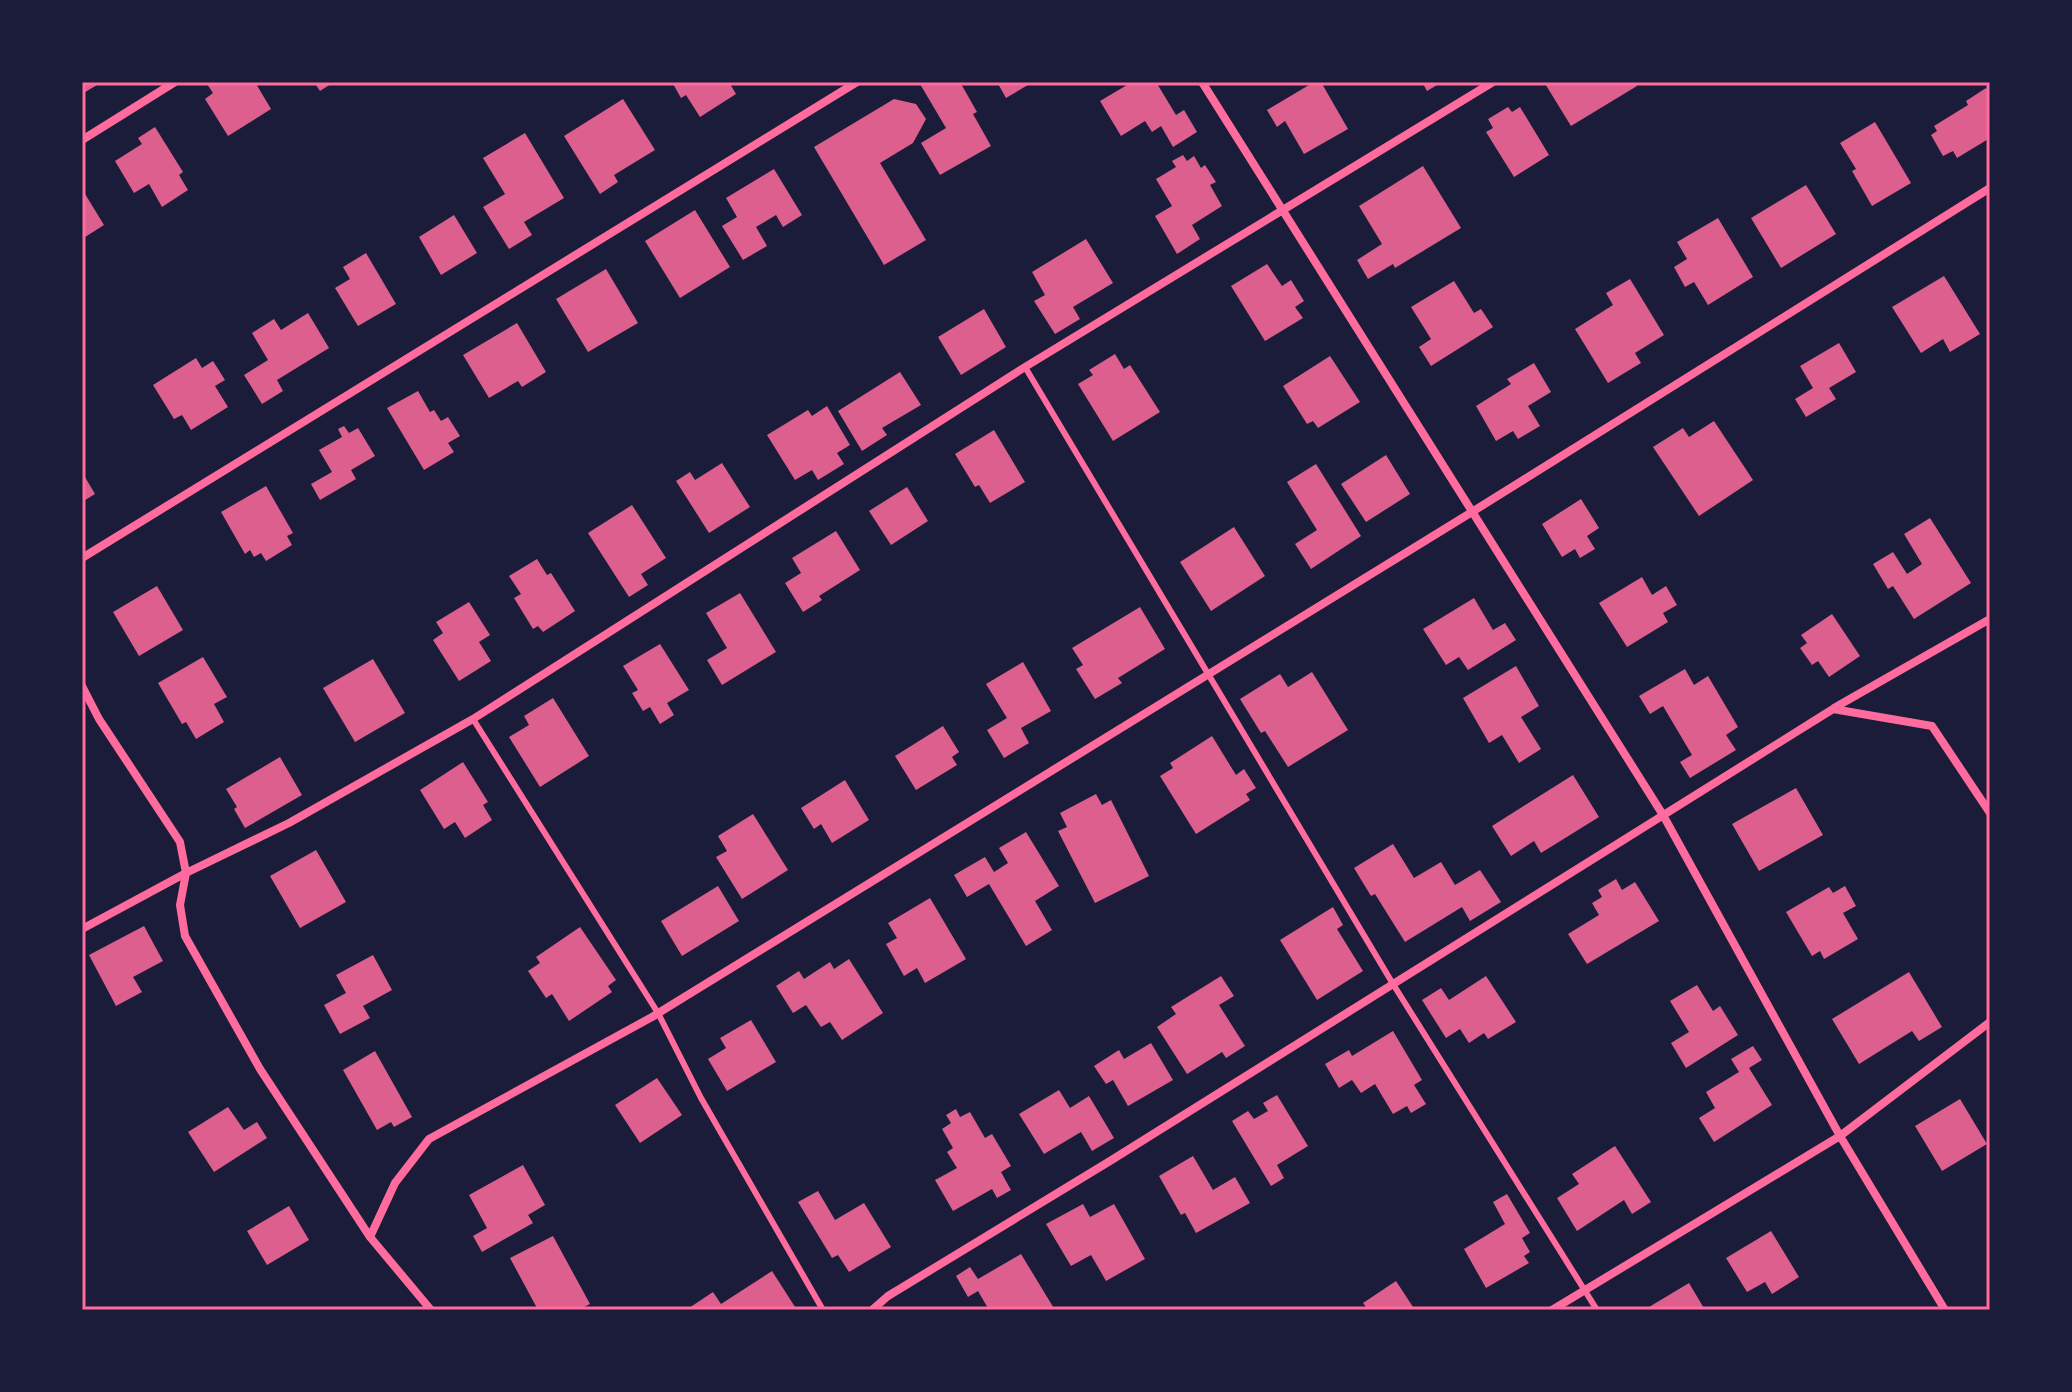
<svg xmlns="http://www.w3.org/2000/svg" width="2072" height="1392" font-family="'Work Sans',sans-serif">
<rect width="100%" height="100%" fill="#1b1b3a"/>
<path fill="#dd5f8e" d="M82 82H102L82 94Z
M210 82H223L225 85 230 82H255L271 109 228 136 205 99 213 93 207 84Z
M314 82H334L320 91Z
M672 82H729L736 94 700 117 686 95 681 98Z
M924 82H960L977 112 973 114 991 146 940 175 921 143 946 128 920 84Z
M997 82H1033L1006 98Z
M1125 82H1156L1176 115 1184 110 1197 132 1173 147 1161 126 1152 132 1145 121 1121 136 1100 101 1127 85Z
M1314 82H1321L1348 129 1304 154 1285 121 1277 127 1267 110Z
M1422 82H1442L1427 91Z
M1544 82H1635L1637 86 1571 126Z
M1986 88 1990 95V138L1957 158 1953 151 1943 156 1931 135 1937 131 1934 126 1968 105 1966 101Z
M623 99 655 150 614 175 618 182 600 194 564 136Z
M894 99 916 104 926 119 913 143 880 163 926 240 884 265 814 147Z
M1508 107 1512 112 1520 107 1549 155 1514 177 1486 132 1493 128 1488 119Z
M1875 122 1911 183 1872 206 1852 171 1856 169 1840 143Z
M155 127 183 172 179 175 188 190 162 207 149 184 134 193 115 161 142 144 138 138Z
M525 133 564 198 524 222 532 235 509 249 483 207 505 194 483 158Z
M1183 155 1187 161 1194 156 1201 168 1205 165 1216 182 1210 185 1222 206 1192 225 1200 239 1177 254 1155 216 1172 206 1156 179 1176 167 1172 161Z
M1423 166 1461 228 1395 268 1393 264 1368 279 1357 260 1382 244 1359 206Z
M774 169 802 215 783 227 776 215 756 227 767 246 743 260 722 226 737 217 726 198Z
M1806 185 1836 234 1781 268 1751 218Z
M82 189 104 225 82 239Z
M695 210 730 267 680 298 645 241Z
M454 215 477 253 441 275 419 237Z
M1718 218 1753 277 1708 305 1694 282 1685 287 1674 267 1687 259 1677 242Z
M1086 239 1113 283 1073 307 1080 319 1055 334 1034 301 1045 295 1032 272Z
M366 253 396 304 358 326 335 288 350 279 343 267Z
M1267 264 1282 286 1291 280 1304 301 1295 307 1303 318 1265 341 1231 286Z
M606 269 638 323 588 352 556 299Z
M1944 276 1980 334 1950 352 1943 339 1921 353 1892 307Z
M1630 279 1664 335 1635 353 1641 363 1608 383 1575 329 1613 305 1606 293Z
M1454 281 1474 313 1481 309 1493 327 1431 366 1419 347 1431 339 1411 307Z
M984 309 1006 347 961 375 938 337Z
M308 313 329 348 277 380 283 391 262 404 244 375 268 360 252 333 274 319 281 330Z
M517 323 546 372 522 387 518 381 489 398 463 355Z
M1839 343 1856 372 1829 388 1836 399 1806 417 1795 399 1813 388 1800 366Z
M1115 354 1124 369 1130 365 1160 412 1113 441 1078 384 1093 375 1089 370Z
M1330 356 1360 402 1318 428 1313 421 1307 424 1283 386Z
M196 358 202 368 213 361 225 380 215 386 228 407 191 430 182 415 174 419 153 385Z
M1534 363 1551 392 1528 406 1540 426 1518 439 1513 431 1496 441 1476 406 1511 384 1507 379Z
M900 372 921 405 882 428 887 435 862 451 838 411Z
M418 391 430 412 434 410 441 421 448 417 460 436 448 443 454 452 424 470 387 408Z
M827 406 850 445 837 453 844 464 818 480 812 470 795 480 767 435 808 410 812 416Z
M1714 421 1753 480 1699 516 1653 447 1683 428 1689 437Z
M344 426 349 433 358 428 375 456 351 470 356 479 320 500 311 484 332 472 319 450 342 437 338 429Z
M994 430 1025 482 990 503 979 485 975 487 955 454Z
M1386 455 1410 494 1366 522 1341 484Z
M722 463 750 507 709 533 676 481 690 472 695 480Z
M1316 464 1361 536 1311 569 1295 544 1317 530 1287 482Z
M82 472 95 494 82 502Z
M266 486 293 533 287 536 292 545 266 561 261 553 254 557 250 550 245 554 221 512Z
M907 487 928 521 891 545 869 511Z
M1581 499 1599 528 1587 536 1595 549 1580 558 1575 549 1562 557 1542 524Z
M632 505 666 558 641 574 648 585 629 597 588 533Z
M1930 518 1971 583 1914 619 1893 586 1888 589 1873 564 1893 552 1907 574 1922 564 1904 534Z
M1234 527 1265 576 1211 611 1180 562Z
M836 531 860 570 819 596 822 600 803 612 785 583 801 573 792 558Z
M537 559 547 575 551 573 575 611 543 632 538 626 533 629 514 598 521 594 509 576Z
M1642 577 1652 595 1666 586 1677 605 1663 613 1668 622 1627 647 1599 603Z
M157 586 183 630 139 656 113 612Z
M740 593 776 652 722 685 707 660 727 648 706 613Z
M1474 598 1493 630 1505 623 1516 640 1468 670 1459 657 1446 665 1423 629Z
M469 602 490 635 479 642 491 661 459 681 433 640 443 633 436 622Z
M1140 607 1165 649 1118 678 1122 683 1095 699 1076 669 1083 665 1072 648Z
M1832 614 1860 656 1829 677 1818 661 1812 665 1800 648 1807 643 1801 635Z
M660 644 689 690 667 703 674 715 660 724 650 707 643 711 632 693 638 690 623 666Z
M203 657 227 697 214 704 224 722 196 739 186 722 182 724 158 683Z
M373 659 405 713 355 742 323 688Z
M1023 662 1051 711 1021 728 1029 743 1004 758 987 730 1007 718 986 684Z
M1516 666 1539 706 1521 717 1541 749 1519 763 1502 735 1489 743 1463 698Z
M1685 669 1694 685 1708 676 1738 727 1726 735 1736 750 1690 778 1680 762 1692 755 1663 706 1650 714 1639 696Z
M1312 672 1348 730 1288 767 1265 731 1261 733 1240 699 1280 674 1288 687Z
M553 698 589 756 540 787 509 737 529 725 524 716Z
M943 726 959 752 952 757 957 765 916 790 895 756Z
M1212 736 1236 775 1244 769 1256 788 1246 794 1250 800 1196 834 1160 776 1173 768 1170 763Z
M280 757 302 795 245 828 234 809 237 807 226 789Z
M463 762 488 802 483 805 492 820 465 838 455 822 444 829 420 790Z
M1573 775 1599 817 1541 853 1534 841 1511 856 1492 826Z
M845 780 869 820 832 843 821 824 814 829 801 808Z
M1796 788 1823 835 1759 871 1732 824Z
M1096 794 1102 805 1111 800 1149 876 1095 903 1058 831 1067 827 1060 813Z
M753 814 788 870 742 899 716 857 727 851 718 836Z
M1026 832 1059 886 1035 901 1052 930 1026 946 989 884 967 897 954 875 985 857 994 872 1008 863 999 848Z
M1393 844 1414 878 1441 862 1455 885 1480 870 1501 902 1470 921 1462 907 1405 942 1375 894 1371 896 1354 868Z
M316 850 346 902 300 928 270 876Z
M1616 879 1622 890 1635 882 1659 921 1587 964 1568 934 1599 915 1592 903 1602 897 1598 890Z
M718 886 739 921 682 956 661 921Z
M1845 886 1856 906 1843 913 1858 939 1824 959 1820 951 1812 956 1786 912 1829 887 1833 893Z
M930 898 966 959 925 983 917 968 904 976 886 944 897 938 888 923Z
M1333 907 1343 925 1337 929 1363 971 1317 1000 1280 940Z
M144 926 163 961 133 977 142 992 116 1006 89 955Z
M580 927 616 980 608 986 612 992 569 1021 552 994 546 998 528 971 540 963 536 957Z
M373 955 392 990 363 1006 370 1018 340 1034 324 1005 346 993 336 975Z
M849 959 883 1013 842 1040 830 1022 821 1027 806 1005 793 1013 776 986 799 971 804 979 830 962 834 969Z
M1909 972 1942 1027 1919 1041 1912 1031 1859 1064 1832 1019Z
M1221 976 1234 996 1219 1005 1245 1046 1226 1058 1222 1052 1187 1074 1157 1027 1176 1014 1171 1007Z
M1486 976 1516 1022 1488 1039 1484 1033 1469 1043 1460 1029 1446 1038 1422 1000 1441 988 1449 1000Z
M1697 985 1713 1011 1720 1006 1738 1035 1686 1068 1671 1043 1689 1032 1670 1001Z
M751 1020 776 1062 727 1091 708 1059 726 1048 720 1038Z
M1393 1031 1422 1080 1414 1085 1426 1104 1411 1113 1407 1106 1393 1114 1375 1084 1361 1093 1352 1080 1339 1088 1325 1064 1349 1050 1352 1056Z
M1151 1043 1173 1080 1128 1106 1113 1080 1106 1084 1094 1066 1119 1050 1124 1059Z
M1753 1046 1762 1060 1749 1068 1772 1105 1714 1142 1699 1118 1715 1108 1706 1092 1739 1072 1731 1059Z
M375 1051 412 1117 394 1127 391 1122 377 1130 343 1070Z
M657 1078 682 1115 640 1143 615 1105Z
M1059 1090 1070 1108 1089 1096 1114 1138 1092 1151 1081 1132 1044 1154 1019 1114Z
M1277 1095 1308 1146 1277 1165 1284 1178 1271 1186 1232 1121 1248 1111 1254 1119 1268 1111 1263 1103Z
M1960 1099 1987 1144 1942 1171 1915 1126Z
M228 1107 244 1130 257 1122 267 1138 214 1172 188 1132Z
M956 1109 960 1117 970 1112 985 1138 992 1134 1011 1166 1001 1172 1011 1190 997 1198 992 1189 953 1211 935 1180 957 1168 947 1152 953 1148 942 1129 951 1123 946 1115Z
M1615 1146 1651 1202 1632 1214 1624 1200 1577 1231 1557 1198 1579 1184 1572 1174Z
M1193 1156 1213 1190 1235 1177 1250 1203 1196 1233 1185 1213 1181 1215 1159 1176Z
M523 1165 545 1205 528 1215 533 1223 482 1252 473 1236 487 1228 469 1195Z
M818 1191 835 1220 864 1203 891 1247 849 1272 838 1255 832 1258 798 1202Z
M1507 1194 1530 1233 1522 1238 1530 1252 1524 1256 1529 1263 1486 1288 1464 1249 1505 1224 1493 1202Z
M1083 1204 1090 1217 1114 1204 1145 1259 1106 1281 1091 1255 1071 1266 1046 1224Z
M289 1206 309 1240 267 1265 247 1231Z
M1771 1231 1799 1277 1772 1294 1765 1282 1747 1292 1726 1258Z
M553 1236 590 1304 578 1310H538L510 1258Z
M1021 1254 1055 1310H989L978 1291 968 1297 956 1276 970 1267 978 1279Z
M772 1271 797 1310H686L713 1292 721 1304Z
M1396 1281 1415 1310H1368L1363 1303Z
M1689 1283 1705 1310H1644Z"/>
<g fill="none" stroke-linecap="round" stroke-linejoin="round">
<path stroke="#ff6b9d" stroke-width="6" d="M1025 367 1393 984 1597 1310
M473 719 658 1013 701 1098 823 1310"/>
<path stroke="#ff6b9d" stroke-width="8" d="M1202 82 1663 815 1840 1136 1945 1310
M82 140 175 82
M82 558 857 82
M82 686 99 719 180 842 186 873 180 905 185 936 260 1069 370 1237 431 1310
M1834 708 1990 619
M82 929 186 873 289 823 473 719 1025 367 1493 82
M370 1237 395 1183 429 1139 652 1017 1472 512 1990 188
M872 1310 888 1296 1110 1161 1833 709 1932 726 1990 813
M1552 1310 1840 1136 1990 1022"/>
</g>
<rect width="2072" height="1392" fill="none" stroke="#1b1b3a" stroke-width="168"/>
<rect x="84" y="84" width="1904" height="1224" fill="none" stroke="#ff6b9d" stroke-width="3"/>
</svg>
